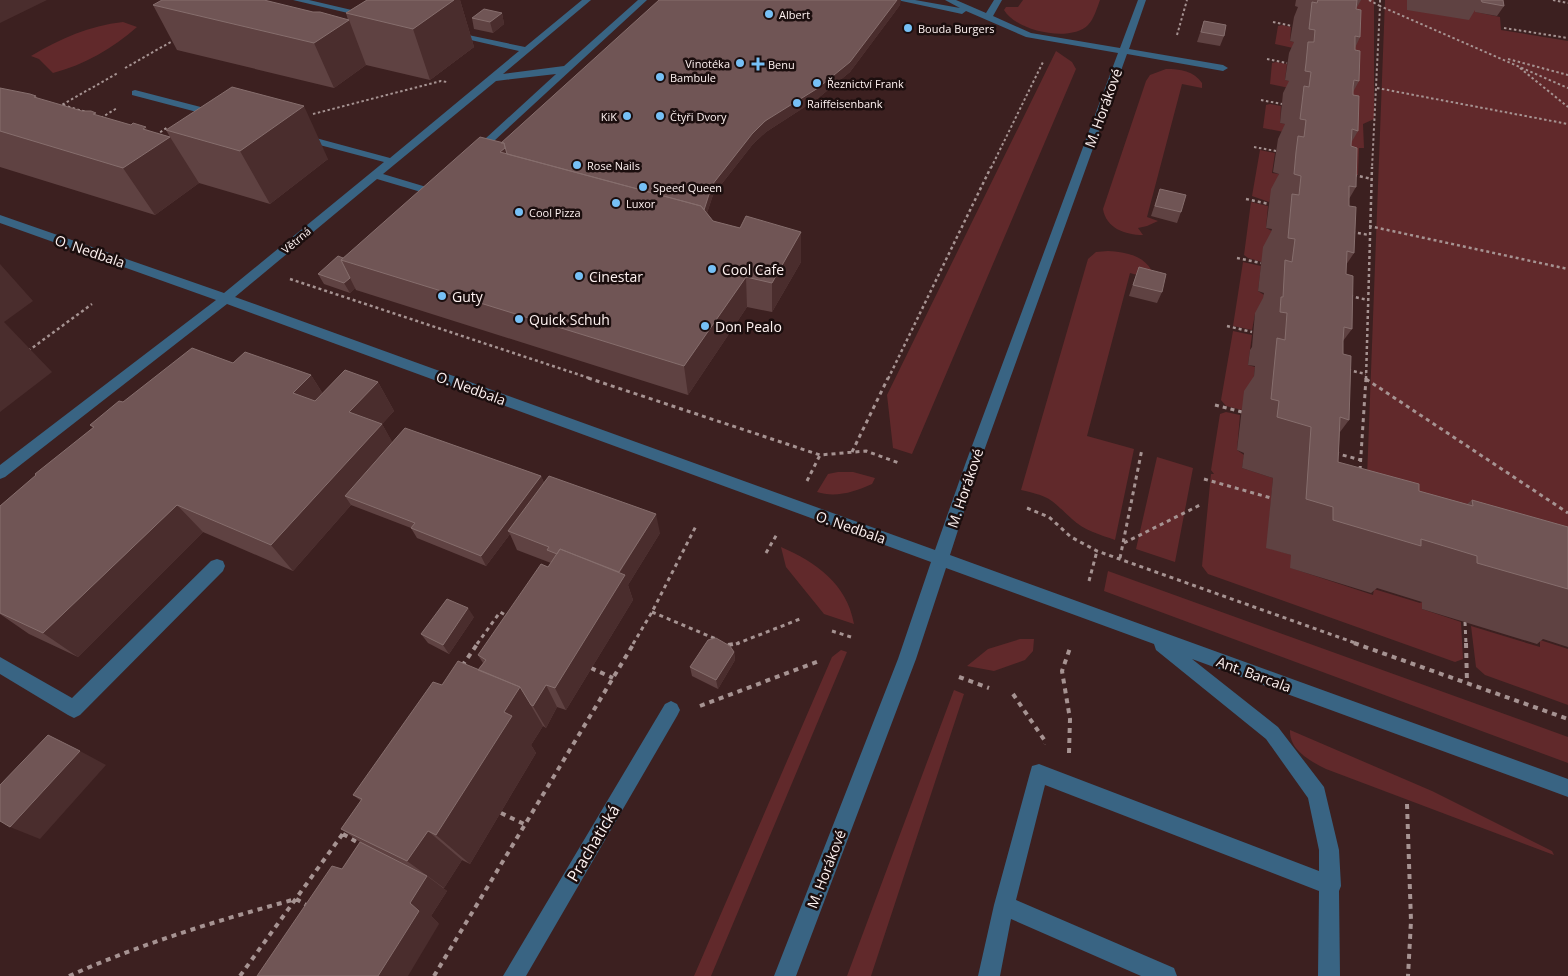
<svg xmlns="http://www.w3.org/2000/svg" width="1568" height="976" font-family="'Open Sans',sans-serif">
<rect width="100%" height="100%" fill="#3c2020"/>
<path fill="#61292b" d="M1023 0H1100C1097 8 1094 19 1088 25 1070 43 1016 31 1004 10L1006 7H1018Z
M1341 0H1374V119L1363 124 1364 148H1359L1358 175 1331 170Z
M1385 0H1473L1476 12 1500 17 1501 30 1568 41V561L1366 504Z
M123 22 137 27C113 48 84 65 53 73L39 59 31 56C61 38 89 26 123 22Z
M1282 25 1291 27 1290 41 1294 42 1293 48 1275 44 1278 26Z
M1056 51 1072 62 1076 69 912 454 893 448 887 395Z
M1276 62 1287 64 1285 80 1290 81 1289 88 1270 84 1272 63Z
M1166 69C1180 69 1194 71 1202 83V88L1182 84 1147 217 1158 221 1147 226 1138 228 1143 235C1125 235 1106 228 1103 209L1146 81 1150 75Z
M1270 104 1281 106 1280 123 1285 124 1284 132 1263 128 1266 105Z
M1260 150 1275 153 1272 173 1279 174 1269 202 1252 196Z
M1251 202 1268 206 1266 228 1272 231 1262 262 1248 258 1244 255Z
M1108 251C1129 252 1150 257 1155 280L1130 273 1087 436 1134 449 1115 540C1101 535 1083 530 1072 519 1050 499 1052 497 1021 490L1088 259 1096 252Z
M1243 262 1261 266 1258 291 1264 295 1261 315 1255 314 1252 330 1233 326Z
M1233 331 1252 335 1248 365 1255 367 1252 392 1242 410 1226 406 1221 400Z
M1226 412 1240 415 1237 450 1244 455 1242 468 1273 478 1267 547 1291 555V568L1373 595 1374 589 1420 603 1422 602V609L1461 622 1463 659 1455 662 1208 574 1202 566 1211 474H1214L1211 470 1220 414Z
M1157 457 1193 468 1175 562 1136 549Z
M838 472H853L875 478 872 484C855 492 835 498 817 492L828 474Z
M781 547C816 562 847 584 854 624L824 614 786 567Z
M1108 571 1568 737V763L1104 591Z
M1471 626 1540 647V640L1568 649V705L1485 675 1476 667Z
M1020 639H1034L1033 651 1025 660 994 671 967 666 988 649Z
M841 650 847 652 711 976H694L832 657Z
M954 690 964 694 871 976H847Z
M1290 730 1432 791 1552 851 1554 855 1326 769C1310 761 1289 750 1290 730Z"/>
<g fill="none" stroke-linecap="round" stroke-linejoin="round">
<path stroke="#a69392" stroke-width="2" stroke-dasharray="2.5 2.5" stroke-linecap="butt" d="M1369 0 1380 6 1372 168
M1380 0V6L1568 88
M1553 0 1568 3
M1273 22 1292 26
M1504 28 1568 38
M1177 35 1187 0
M1267 59 1287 63
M1508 59 1568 75
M125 68 176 39
M1520 68 1568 107
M1377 88 1568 124
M1261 100 1282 104
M63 105 86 112
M58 107 118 73
M313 114 441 81 447 82
M101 118 117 108
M156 135 168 127
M1254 147 1276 151
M991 168 1043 62"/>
<path stroke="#a69392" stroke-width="2.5" stroke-dasharray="3 3" stroke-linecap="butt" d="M1354 175 1372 179
M1246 199 1269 204
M1369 226 1568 269
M1352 232 1369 235
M1237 258 1261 263
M290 279 592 379
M1350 296 1368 300
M1227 326 1252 332
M28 351 92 304
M1348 370 1366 374
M888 379 991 167
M1366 379 1372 167"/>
<path stroke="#a69392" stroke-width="3" stroke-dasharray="4 4" stroke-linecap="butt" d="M588 378 820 455 866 451 899 463
M1366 379 1568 513
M1215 405 1242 412
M852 452 888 378
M1335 453 1361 460
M1360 470 1366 378
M1204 479 1271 498
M807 481 820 455
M1027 508 1049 517 1071 537 1097 551 1358 644
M1124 543 1200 505
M766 553 777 534
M1120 558 1142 449
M1089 581 1097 551
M652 612 716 639
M1465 622 1466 644
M832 631 851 637
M477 644 500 612 509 617
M633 644 652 612 697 524
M736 644 800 619"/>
<path stroke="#a69392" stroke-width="4" stroke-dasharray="5 5" stroke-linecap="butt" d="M1354 643 1568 719
M1466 643 1467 683
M728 645 739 643
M462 666 478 643
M591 668 613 678
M959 677 989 688
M1013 694 1045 741 1044 744
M700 706 819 661
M1069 753 1070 719 1062 671 1070 648
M1407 804 1411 921 1408 976
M501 813 526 825
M343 834 362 845
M69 976C143 943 219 920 296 899L308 906
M240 976 347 828
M434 976 634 643"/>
<path fill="#396483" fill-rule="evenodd" d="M293 0H309L373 15 369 18Z
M582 0H591L503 74 564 66 638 0H647L494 141 490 142 485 139 556 74 496 81 383 174 433 189V193L424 200H416L414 198 421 192 377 179 235 297 935 550 966 462 1118 53 1026 37 966 11 962 14 897 0H915L960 8 945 0H956L986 13 994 0H1002L993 16 1031 33 1120 48 1138 0H1146L1129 49 1223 65 1228 68 1223 71 1127 54 980 462 950 555 1568 779V797L1192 659 1278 727 1324 787 1339 850 1341 886 1339 891 1340 976H1318L1319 891 1045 785 1016 900 1174 968 1177 976H1141L1011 919 1000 976H978L994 905 1030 773 1032 766 1039 764 1319 871V850L1308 798 1266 739 1156 650 1154 644 946 568 916 659 796 976H774L898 659 931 562 227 304 5 477 0 479V465L216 300 0 223V215L224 293 384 162 297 139V135L301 134 390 158 519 51 449 35V31L525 47Z
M135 90 220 112 221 114 216 117 132 95V91Z
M217 559 223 561 225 566 223 571 80 715 74 718 68 715 0 674V657L72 698 211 561Z
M671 701 677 704 680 710 677 716 526 976H503L665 704Z"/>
</g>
<path fill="#5f4242" d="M367 0H460L474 47 430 80 366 65 334 88 177 50 153 5 313 12 348 20 346 13Z
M1296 0H1361L1356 9 1360 37 1355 48 1359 81 1353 92 1358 131 1351 143V146L1356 187 1349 199V206L1354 253 1346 265V274L1352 329 1343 341V354L1349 420 1340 432 1338 462 1419 491 1467 504 1472 500 1568 527V647L1543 639 1537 644 1422 609V602L1377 588 1371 593 1290 568 1291 555 1266 548 1273 478 1242 468 1244 453 1237 450 1244 391 1254 376 1255 366 1248 365 1250 350 1252 347 1255 313 1263 298 1264 293 1258 291 1263 247 1271 232 1272 229 1266 228 1271 189 1279 174 1273 172 1278 139 1285 124 1280 123 1283 93 1289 81 1285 80 1289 53 1294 42 1290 41 1294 17 1298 7 1295 6Z
M1407 0H1503L1504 6 1497 16 1475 12V10L1469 20 1407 10Z
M900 5 850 72 817 99 766 132 753 144 713 195 707 213 713 221 740 228 801 232V262L772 312 747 307 688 395 356 290 355 288 350 293 324 284 318 274 343 258 501 143Z
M502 13 504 24 493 33 474 29 472 18Z
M1204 21 1224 36 1220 46 1197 42Z
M0 88 36 96 38 99 170 137 166 130 328 159 270 204 199 183 155 215 0 167Z
M1160 189 1181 212 1177 223 1151 216Z
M1139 267 1162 292 1157 303 1129 296 1135 278Z
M233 363 311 375 323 394 378 382 394 411 382 424 392 442 541 476 544 483 660 533 628 585 633 600 566 710 557 707 546 728 543 726 531 745 536 753 470 864 462 860 444 888H443L447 891 431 916 439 924 342 869 360 842 341 829 361 801 353 795 442 685 478 670 483 663 478 655 551 563 517 550 510 534 486 566 417 538 411 528 351 505 293 571 203 532 78 657 29 634 0 614V506L93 428 90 425 123 402Z
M474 617 449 654 428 643 421 634Z
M734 652 735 660 718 689 692 676 690 667Z"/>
<path fill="#4a2d2d" d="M0 0H47L0 23Z
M454 0H460L474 47 430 80 413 29Z
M897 0H901L900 5 850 72 817 99 766 132 753 144 713 195 704 222 703 211 712 185 752 134Z
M502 13 504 24 493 33 490 22Z
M349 20 366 65 334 88 314 43Z
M304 106 328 159 270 204 240 151Z
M146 127 157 145 170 137 199 183 155 215 123 168 143 129Z
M505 148 513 173 500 152Z
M801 232V262L772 312V283Z
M0 264 33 301 4 322 52 372 0 412Z
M746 277 747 307 688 395 684 366Z
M350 278 355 288 350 293 344 283Z
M311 375 329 404 312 422 293 393Z
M378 382 394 411 382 424 398 452 345 496 351 505 293 571 271 545 349 412Z
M541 476 545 486 508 531 510 534 486 566 481 556Z
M177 505 203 532 78 657 43 633Z
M656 514 660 533 628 585 633 600 566 710 555 688 617 577Z
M468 608 474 617 449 654 443 645Z
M734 652 735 660 718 689 716 680Z
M546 685 557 707 546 728 533 706Z
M520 687 543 726 531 745 536 753 470 864 436 835 504 712Z
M80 751 106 765 40 839 10 827Z
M428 831 462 860 444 888 407 861Z
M427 876 447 891 431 916 439 924 408 976H378L410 903Z"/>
<path fill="#705555" stroke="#866e6d" d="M162 0H264L313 12H320L349 20 314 43 153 5Z
M367 0H454L413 29 346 13Z
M659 0H897L850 62 818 88 765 121 752 134 712 185 704 210 701 206 507 154 504 143H501Z
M1318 0H1357L1356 9 1361 10 1360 37 1355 36V50L1360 51 1359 81 1354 80 1353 87V95L1359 96 1358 131 1352 129 1351 146 1357 148 1356 187 1349 186V206L1356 207 1354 253 1347 251 1346 274 1353 276 1352 329 1344 327 1343 341V354L1351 356 1349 420 1340 417 1338 462 1419 484V491L1473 506 1472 500 1568 527V589L1477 563V556L1421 539V546L1333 520V507L1306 499 1311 427 1277 417 1279 401 1271 399 1277 338 1285 340 1287 313 1280 312 1281 297H1283L1285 260 1292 262 1295 239 1288 238 1292 194 1299 195 1301 176 1294 174 1296 152 1298 136 1304 137 1306 120 1300 119 1302 103 1304 86 1309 87 1311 72 1305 71 1306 63 1308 42H1314L1315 30 1309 29 1312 2 1317 3Z
M1481 0H1503L1504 6 1482 2Z
M484 9 502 13 490 22 472 18Z
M1204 21 1226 25 1224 36 1201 32Z
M232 87 304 106 240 151 166 130Z
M0 88 30 94 36 96 34 97 82 111H91L96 113 93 114 131 125 133 123 146 127 143 129 170 137 123 168 0 131Z
M480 137 504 143 505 148 500 152 701 206 713 221 740 228 746 216 801 232 772 283 746 277 684 366 341 260Z
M1160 189 1186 195 1181 212 1155 206Z
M338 256 343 258 341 260 350 278 344 283 318 274Z
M1139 267 1166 274 1162 292 1133 285Z
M192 348 233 363 245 352 311 375 293 393 315 401 345 370 378 382 349 412 382 424 271 545 177 505 43 633 0 613V506L36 475 35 474 94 427 90 425 119 401 123 402Z
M405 428 541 476 481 556 411 528 415 523 345 496Z
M549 476 656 514 619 572 560 549 557 554 547 550 549 547 508 531Z
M560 549 625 575 555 688 546 685 533 706 531 705 520 687 478 670 486 660 478 655 541 564 548 567Z
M447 599 468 608 443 645 421 634Z
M716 638 730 646 734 652 716 680 690 667 708 640Z
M458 661 520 687 504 712 512 716 436 835 428 831 407 861 341 829 362 799 353 795 433 682 442 685Z
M48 735 80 751 10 827 0 821V785Z
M360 842 427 876 410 903 419 911 378 976H257L332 866 342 869Z"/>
<g fill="#76c0f6" stroke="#1b0e0e" stroke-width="2">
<circle cx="769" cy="14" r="5"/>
<circle cx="908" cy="28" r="5"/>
<circle cx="740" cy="63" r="5"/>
<path d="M755.5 56.5h5v5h5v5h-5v5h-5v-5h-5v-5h5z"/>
<circle cx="660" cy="77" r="5"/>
<circle cx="817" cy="83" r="5"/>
<circle cx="797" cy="103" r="5"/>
<circle cx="627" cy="116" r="5"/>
<circle cx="660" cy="116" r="5"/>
<circle cx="577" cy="165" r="5"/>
<circle cx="643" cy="187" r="5"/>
<circle cx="616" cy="203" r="5"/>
<circle cx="519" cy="212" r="5"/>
<circle cx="712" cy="269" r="5"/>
<circle cx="579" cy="276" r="5"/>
<circle cx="442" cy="296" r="5"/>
<circle cx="519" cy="319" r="5"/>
<circle cx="705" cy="326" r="5"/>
</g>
<g text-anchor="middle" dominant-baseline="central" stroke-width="5" stroke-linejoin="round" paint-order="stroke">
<g font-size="11" fill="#fef2f1" stroke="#1b0e0e" text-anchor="start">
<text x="779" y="14">Albert</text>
<text x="918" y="28">Bouda Burgers</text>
<text x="730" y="63" text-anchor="end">Vinotéka</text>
<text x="768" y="64">Benu</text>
<text x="670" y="77">Bambule</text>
<text x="827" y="83">Řeznictví Frank</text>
<text x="807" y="103">Raiffeisenbank</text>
<text x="617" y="116" text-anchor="end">KiK</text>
<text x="670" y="116">Čtyři Dvory</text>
<text x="587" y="165">Rose Nails</text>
<text x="653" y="187">Speed Queen</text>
<text x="626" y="203">Luxor</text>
<text x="529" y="212">Cool Pizza</text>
</g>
<g font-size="11" fill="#fef2f1" stroke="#1b0e0e">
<text transform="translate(296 240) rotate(-40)">Větrná</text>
</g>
<g font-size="14" fill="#fef2f1" stroke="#1b0e0e">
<text transform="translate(1103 108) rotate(-70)">M. Horákové</text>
<text transform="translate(90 251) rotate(19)">O. Nedbala</text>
<text transform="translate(471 388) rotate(20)">O. Nedbala</text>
<text transform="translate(965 488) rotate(-71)">M. Horákové</text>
<text transform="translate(851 527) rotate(19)">O. Nedbala</text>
<text transform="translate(1254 674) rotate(20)">Ant. Barcala</text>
<text transform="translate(826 869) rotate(-69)">M. Horákové</text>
</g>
<g font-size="14" fill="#fef2f1" stroke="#1b0e0e" text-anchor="start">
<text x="722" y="269">Cool Cafe</text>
<text x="589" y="276">Cinestar</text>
<text x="452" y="296">Guty</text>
<text x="529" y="319">Quick Schuh</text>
<text x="715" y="326">Don Pealo</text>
</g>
<g font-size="16" fill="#fef2f1" stroke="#1b0e0e">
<text transform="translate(593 843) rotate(-59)">Prachatická</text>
</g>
</g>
</svg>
